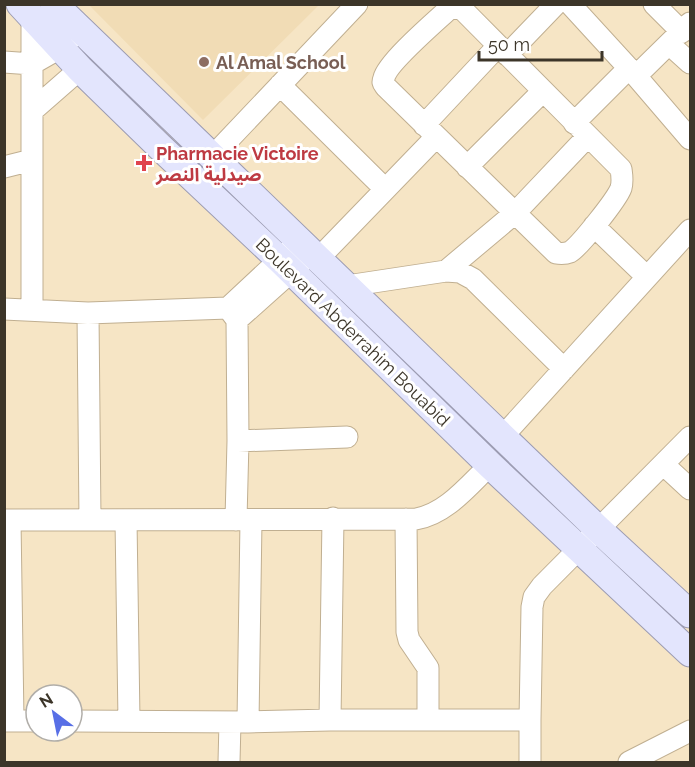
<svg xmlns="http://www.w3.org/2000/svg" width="695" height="767" font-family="Raleway,'Noto Sans Arabic',sans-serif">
<rect width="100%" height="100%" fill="#f6e5c5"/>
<path fill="#f1dcb5" d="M89 5H319L203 120Z"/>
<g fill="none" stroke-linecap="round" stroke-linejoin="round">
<g stroke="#c0af91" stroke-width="23">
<path id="minor" d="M570 4 636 76 690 139
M654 4 682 32
M457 7 463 10 621 169C622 176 623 181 621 188 617 199 580 246 570 252 565 254 561 254 556 253L386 87C383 83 382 83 384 78 387 63 436 21 449 9Z
M669 44 690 63
M507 55 556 4
M4 62 32 64 60 48 71 38
M636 76 690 23
M280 85 385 189
M32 111 80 69
M574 123 629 68
M424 125 498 46
M213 156 357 4
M4 167 32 160
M467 167 543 91
M594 226 647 277
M318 259 436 137
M446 271 515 213 588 136
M347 286 446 271 460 272 473 279 564 369
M228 308 237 320 238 441 236 520
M4 309 88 313 228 308 290 250
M32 310V18
M88 313 90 520
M237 320 302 262
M503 436 690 230
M238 441 347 437
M664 465 690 489
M406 519 407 632 409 640 428 668V720
M4 520 416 519C446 514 468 486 490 465
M10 520 13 721
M126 520 129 721
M330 720 333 518
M530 720 532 607 534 597 542 586 690 437
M4 721H36
M72 721 248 722 330 720H530V762
M248 722 251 520
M229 762 230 722
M629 762 690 731"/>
</g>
<g stroke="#9c9cb2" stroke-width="29">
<path id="major" d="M20 4 80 69 159 146 280 260 490 465 690 653
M54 4 599 530 690 614"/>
</g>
<use href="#minor" stroke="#fff" stroke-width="21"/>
<use href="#major" stroke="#e3e5fd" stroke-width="27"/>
</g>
<circle fill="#8d6e63" stroke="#fff" stroke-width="2" cx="204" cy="62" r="6"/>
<path fill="#e0444e" stroke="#fff" stroke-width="2" d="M141 154h6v6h6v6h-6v6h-6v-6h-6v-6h6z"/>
<g text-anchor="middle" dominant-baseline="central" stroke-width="6" stroke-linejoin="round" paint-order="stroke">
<g font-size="18" font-weight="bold" fill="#785e54" stroke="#fff" text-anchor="start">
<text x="216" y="62">Al Amal School</text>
</g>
<g font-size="18" font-weight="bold" fill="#be3a42" stroke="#fff" text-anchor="start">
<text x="156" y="153">Pharmacie Victoire<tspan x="156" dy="21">صيدلية النصر</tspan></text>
</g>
<g font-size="18" fill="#3c3529" stroke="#fff">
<text transform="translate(353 332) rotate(44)">Boulevard Abderrahim Bouabid</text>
</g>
</g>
<rect width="695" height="767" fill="none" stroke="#3c3529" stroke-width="12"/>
<g transform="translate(54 713) rotate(328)"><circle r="28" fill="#ffffff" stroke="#b1aea9" stroke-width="1.5"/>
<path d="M0-4.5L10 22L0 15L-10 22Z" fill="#586fe6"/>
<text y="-9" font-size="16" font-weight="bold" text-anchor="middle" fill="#3c3529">N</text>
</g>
<path d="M479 51v9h123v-9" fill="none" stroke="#3c3529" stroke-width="3"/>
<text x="488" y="51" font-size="18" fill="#3c3529" stroke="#ffffff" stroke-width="4.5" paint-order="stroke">50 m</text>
</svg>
